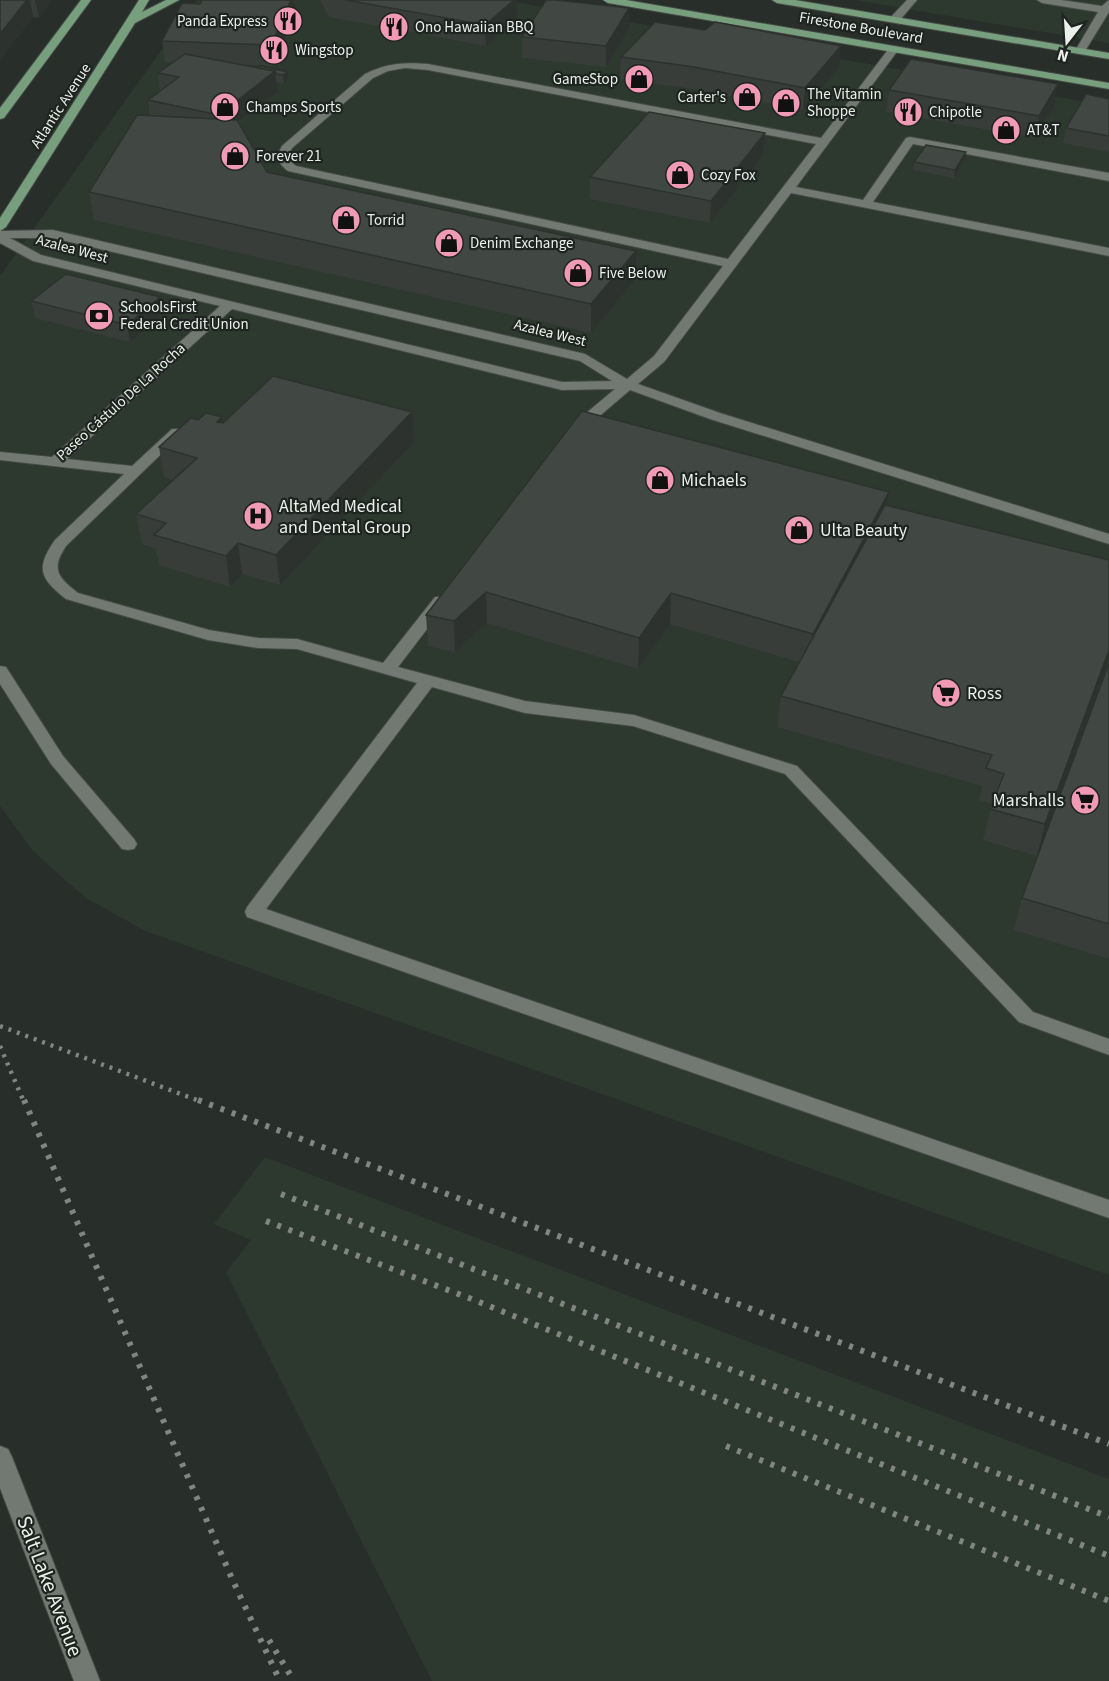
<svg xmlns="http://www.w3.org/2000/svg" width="1109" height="1681" font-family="'Source Sans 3',sans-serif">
<rect width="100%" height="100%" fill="#282e29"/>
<path fill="#2d382f" d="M197 0H504L1109 106V1275L145 931 86 898 58 874 32 850 0 806V276Z
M854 0H1109V43Z
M265 1157 1109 1479V1681H432L226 1272 251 1240 214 1224Z"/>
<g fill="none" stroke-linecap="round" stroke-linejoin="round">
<g stroke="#464a46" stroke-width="2">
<path id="minor" d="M907 0H917L898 22H890V18Z
M1037 0H1061L1102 6 1109 0V12L1085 51 1080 54 1075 51 1098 12 1042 3Z
M894 46 899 49 796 187 863 200 906 138 910 137 1109 173V181L913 144 873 202 1109 248V256L791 193 664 362 638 384 720 413 1109 534V544L710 419 630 390 582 431H572L570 428 572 425 615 389 562 390 232 309 67 459 132 466 172 429H182L184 432 66 546C51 569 57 577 78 593L209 630 258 638 297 639 383 663 435 597H447L449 600 447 603 398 667 525 701 634 715 797 766 1033 1012 1109 1039V1055L1019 1022 785 774 633 726 525 713 432 687 266 909 1109 1200V1218L247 917 245 912 247 907 417 683 297 649 258 648 208 640 66 599C40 579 35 568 55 540L124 474 0 460V452L52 457 220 306 33 261 0 243V231L53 230 585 354 627 379 654 356 723 266 288 171C278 163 275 158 282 146L365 74C387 63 404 62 428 64L821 138 890 47ZM405 68 428 70 816 144 728 259 296 166 290 161 289 154 292 148 373 78 388 71ZM10 238H53L580 361 612 381 562 382 41 255Z
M0 666 6 667 63 756 134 839 137 844 134 849 128 850 122 849 51 764 0 684Z
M0 1446 8 1449 12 1457 100 1681H74L0 1488Z"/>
</g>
<g stroke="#464a46" stroke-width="2">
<path id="major" d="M81 0H91L4 118 0 119V108Z
M139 0H149L142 12 166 0H179L135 23 6 227 0 231V218Z
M603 0H626L1109 83V89L608 3Z
M772 0H795L1109 53V59L777 3Z"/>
</g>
<use href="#minor" fill="#727973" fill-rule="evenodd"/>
<use href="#major" fill="#779f7e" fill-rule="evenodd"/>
<path stroke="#818682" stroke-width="4.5" stroke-dasharray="3 6" stroke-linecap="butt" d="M0 1026 202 1102
M0 1046 24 1102"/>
<path stroke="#818682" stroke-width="6" stroke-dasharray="4 8" stroke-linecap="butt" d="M24 1100 233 1581 280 1681
M198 1100 1109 1444
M281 1194 1109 1517
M266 1221 469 1298 1109 1556
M726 1446 1109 1601
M269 1640 294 1681"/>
</g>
<path fill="#383d39" d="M0 0H52L39 18 33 17 0 60Z
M202 0H294L296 14 273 66 246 65 288 72V79L284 83 276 82 277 92 239 123 267 172 635 280 591 333 94 220 89 192 150 116 148 100 160 91 158 73 172 63 165 62 162 41 200 4Z
M320 0H517V18L486 46 329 17Z
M629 8V28L606 67 522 58V37Z
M621 57 839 67 803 110 693 89 620 79Z
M889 90 1054 106 1035 138 886 112Z
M1109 99V152L1063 143 1066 128Z
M765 133 763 155 710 223 590 199V177Z
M966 152 965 160 954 178 913 170 914 162Z
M160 297 163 313 130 342 35 318 31 301Z
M582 411 889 492 887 506 1109 659 1037 856 983 840 992 804 979 800 982 786 777 727 781 696 799 662 670 624 638 669 487 623 455 652 428 646 426 615Z
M198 420 223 423 414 442 280 585 242 574 230 587 159 565 156 549 142 544 136 514 173 480 164 477 159 447Z
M1109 663V959L1014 930 1022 898Z"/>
<path fill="#2e322e" d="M27 0H30L33 17 0 60V34Z
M35 0H52L39 18Z
M291 0H294L296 14 273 66 271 45Z
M514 0H517V18L486 46 485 25Z
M629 8V28L606 67V46Z
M841 46 839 67 803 110 805 88Z
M275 71 277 92 221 136 219 115Z
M288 72V79L284 83 283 75Z
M1058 84 1054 106 1035 138 1039 116Z
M765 133 763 155 710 223 711 201Z
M966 152 965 160 954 178 955 170Z
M636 251 635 280 591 333V304Z
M160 297 163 313 130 342 127 325Z
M412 412 414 442 280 585 276 555Z
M222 417 226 447 217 422Z
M889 492 884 522 809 665 813 634Z
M238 543 242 574 230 587 226 556Z
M486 592 487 623 455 652 454 621Z
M671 593 670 624 638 669 639 638Z
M1109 650V659L1037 856 1045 824Z"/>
<path fill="#414742" stroke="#2e322e" stroke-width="1.5" d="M0 0H27L0 34Z
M202 0H291L271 45 162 41 182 3 200 4Z
M346 0H514L485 25Z
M546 0H556L629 8 606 46 522 37Z
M655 22 705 30 715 22 841 46 805 88 694 67 621 57Z
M185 54 275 71 219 115 148 100 179 77 158 73Z
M911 59 1058 84 1039 116 889 90Z
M261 66 288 72 283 75 276 74 275 71 258 68Z
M1086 94 1109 99V136L1066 128Z
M649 112 765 133 711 201 590 177Z
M137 115 237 120 267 172 636 251 591 304 89 192Z
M926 145 966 152 955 170 914 162Z
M66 274 160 297 127 325 31 301Z
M273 376 412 412 276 555 238 543 226 556 154 535 166 523 136 514 197 458 159 447 191 418 198 420 206 413 222 417 217 422 223 423Z
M582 411 889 492 813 634 671 593 639 638 486 592 454 621 426 615Z
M885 505 1109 560V650L1045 824 990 809 1004 774 986 768 992 755 781 696Z
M1109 663V924L1022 898Z"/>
<defs>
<g id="restaurant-disc" transform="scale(1.5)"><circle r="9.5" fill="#f09ab5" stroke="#1e241f"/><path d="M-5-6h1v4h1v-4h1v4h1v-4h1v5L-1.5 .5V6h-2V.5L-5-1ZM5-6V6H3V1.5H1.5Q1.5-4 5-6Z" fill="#111"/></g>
<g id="shop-disc" transform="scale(1.5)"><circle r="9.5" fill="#f09ab5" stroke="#1e241f"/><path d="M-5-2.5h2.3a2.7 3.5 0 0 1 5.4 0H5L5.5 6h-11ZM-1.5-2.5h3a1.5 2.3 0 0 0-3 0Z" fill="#111"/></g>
<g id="bank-disc" transform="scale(1.5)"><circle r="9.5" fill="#f09ab5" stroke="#1e241f"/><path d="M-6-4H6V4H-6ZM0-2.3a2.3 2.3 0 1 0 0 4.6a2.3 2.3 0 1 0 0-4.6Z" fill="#111"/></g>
<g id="hospital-disc" transform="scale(1.5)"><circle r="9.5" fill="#f09ab5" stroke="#1e241f"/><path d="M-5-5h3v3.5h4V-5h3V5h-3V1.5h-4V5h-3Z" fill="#111"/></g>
<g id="supermarket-disc" transform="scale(1.5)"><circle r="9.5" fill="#f09ab5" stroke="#1e241f"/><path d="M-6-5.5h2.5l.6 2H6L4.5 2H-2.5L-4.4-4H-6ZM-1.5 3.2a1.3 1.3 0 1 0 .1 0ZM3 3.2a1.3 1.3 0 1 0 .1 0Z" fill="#111"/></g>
</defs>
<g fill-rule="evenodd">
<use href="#restaurant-disc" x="288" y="21"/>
<use href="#restaurant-disc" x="394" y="27"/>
<use href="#restaurant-disc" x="274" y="50"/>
<use href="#shop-disc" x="639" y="79"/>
<use href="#shop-disc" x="747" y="97"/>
<use href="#shop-disc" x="786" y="103"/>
<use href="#shop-disc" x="225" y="107"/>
<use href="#restaurant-disc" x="908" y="112"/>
<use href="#shop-disc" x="1006" y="130"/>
<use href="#shop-disc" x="235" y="156"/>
<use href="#shop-disc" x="680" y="175"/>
<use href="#shop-disc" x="346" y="220"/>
<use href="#shop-disc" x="449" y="243"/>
<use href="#shop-disc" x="578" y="273"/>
<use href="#bank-disc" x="99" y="316"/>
<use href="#shop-disc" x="660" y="480"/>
<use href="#hospital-disc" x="258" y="516"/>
<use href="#shop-disc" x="799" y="530"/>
<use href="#supermarket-disc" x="946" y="693"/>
<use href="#supermarket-disc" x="1085" y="800"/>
</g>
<g text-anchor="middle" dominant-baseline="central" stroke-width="4.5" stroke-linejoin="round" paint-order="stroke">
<g font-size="15" fill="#ecf0ec" stroke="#1e241f" text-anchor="start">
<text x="267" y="21" text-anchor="end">Panda Express</text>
<text x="415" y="27">Ono Hawaiian BBQ</text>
<text x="295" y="50">Wingstop</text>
<text x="618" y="79" text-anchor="end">GameStop</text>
<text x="807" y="94">The Vitamin<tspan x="807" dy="17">Shoppe</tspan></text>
<text x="726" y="97" text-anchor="end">Carter's</text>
<text x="246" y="107">Champs Sports</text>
<text x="929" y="112">Chipotle</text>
<text x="1027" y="130">AT&amp;T</text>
<text x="256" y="156">Forever 21</text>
<text x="701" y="175">Cozy Fox</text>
<text x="367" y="220">Torrid</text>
<text x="470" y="243">Denim Exchange</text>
<text x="599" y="273">Five Below</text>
<text x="120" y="307">SchoolsFirst<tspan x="120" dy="17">Federal Credit Union</tspan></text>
</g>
<g font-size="15" fill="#ecf0ec" stroke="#1e241f">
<text transform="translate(861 28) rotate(10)">Firestone Boulevard</text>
<text transform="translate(61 106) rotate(-57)">Atlantic Avenue</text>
<text transform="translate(72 249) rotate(15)">Azalea West</text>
<text transform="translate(550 333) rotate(14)">Azalea West</text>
<text transform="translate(121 402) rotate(-42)">Paseo Cástulo De La Rocha</text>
</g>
<g font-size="18" fill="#ecf0ec" stroke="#1e241f" text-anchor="start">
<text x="681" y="480">Michaels</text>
<text x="279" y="506">AltaMed Medical<tspan x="279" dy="21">and Dental Group</tspan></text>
<text x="820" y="530">Ulta Beauty</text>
<text x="967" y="693">Ross</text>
<text x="1064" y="800" text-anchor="end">Marshalls</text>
</g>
<g font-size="21" fill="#ecf0ec" stroke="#1e241f">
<text transform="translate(50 1586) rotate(69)">Salt Lake Avenue</text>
</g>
</g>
<g transform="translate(1067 42) rotate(197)" stroke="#1e241f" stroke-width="4.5" paint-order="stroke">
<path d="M0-4.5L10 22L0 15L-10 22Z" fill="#ecf0ec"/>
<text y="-9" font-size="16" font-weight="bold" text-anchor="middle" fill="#ecf0ec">N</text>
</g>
</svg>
